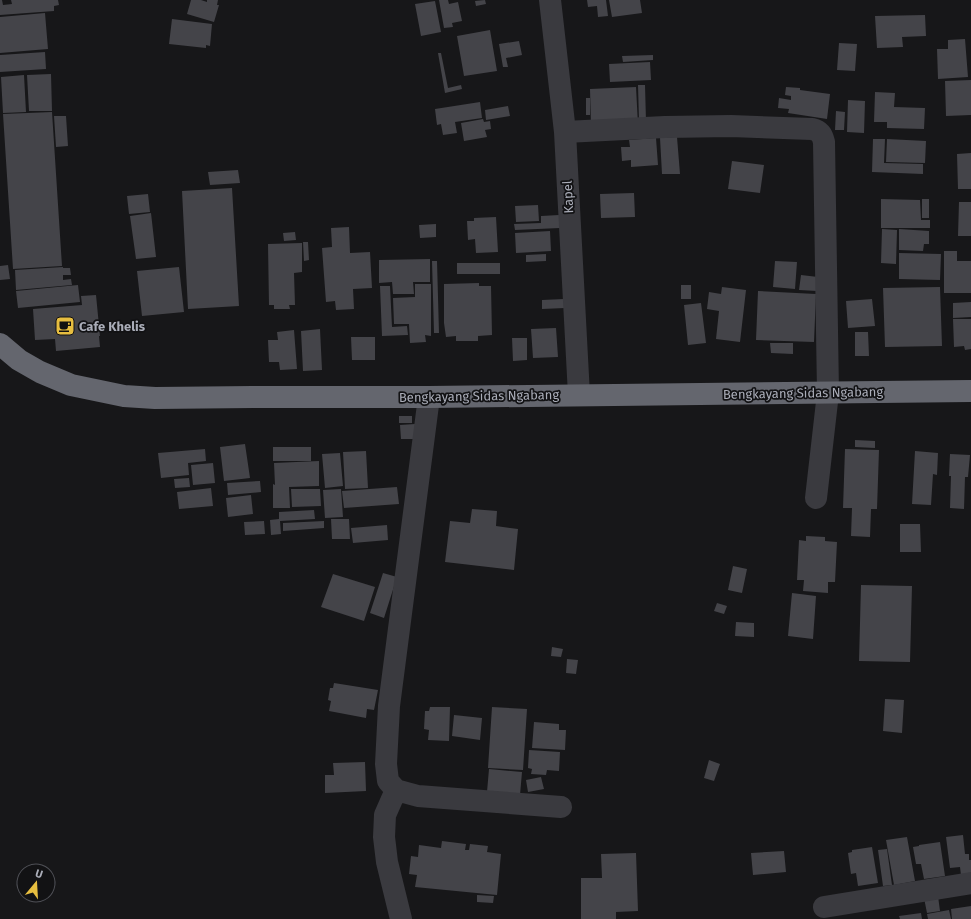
<svg xmlns="http://www.w3.org/2000/svg" width="971" height="919" font-family="'Fira Sans',sans-serif">
<rect width="100%" height="100%" fill="#171719"/>
<path fill="#444449" d="M0 0H2L3 5 12 4 11 0H58L59 5 54 6V11L0 15Z
M191 0H201L207 2V0H218L217 5H219L214 22 187 14Z
M439 0H448L449 4 458 2 462 21 452 23 453 27 444 28Z
M485 0 486 4 476 6 475 1Z
M587 0H606L608 16 598 17 597 6 588 7Z
M609 0H640L642 13 612 17Z
M435 1 441 32 421 36 415 4Z
M45 13 48 49 0 53V17Z
M925 15 926 36 902 37 903 47 877 48 875 16Z
M172 19 212 24 210 46 206 45V48L169 44Z
M490 30 497 71 464 76 457 36Z
M965 39 968 77 938 79 937 49H948V40Z
M519 41 522 55 506 58 508 67H503L499 44Z
M839 43 857 44 855 71 837 70Z
M45 52 46 69 0 72V55Z
M438 53H441L448 88 461 85 462 89 445 93Z
M653 55V60L623 62 622 56Z
M650 62 651 80 610 82 609 64Z
M51 74 52 111H29L27 75Z
M24 75 26 112 3 113 1 77Z
M971 80V115L946 116 945 81Z
M638 85H645L646 121H639Z
M636 87 638 125 591 126 590 89Z
M786 87 800 88V90L830 94 827 119 788 113 789 109 778 108 779 98 791 100V96L785 95Z
M875 92 895 93 894 107 925 108 924 129 887 128V122H874Z
M586 98H590V115H586Z
M848 100 865 101 864 133 847 132Z
M480 102 482 118 455 122 457 133 443 135 441 124 437 125 435 109Z
M508 106 510 116 486 120 485 110Z
M836 111 845 112 844 130H835Z
M52 112 62 266 13 269 3 114Z
M54 116H66L68 146 56 147Z
M483 119 484 122 490 121 491 129 485 130 487 137 464 141 461 123Z
M677 137 680 174H662L660 138Z
M656 138 658 165 631 167V160L622 161 621 147H630L629 140Z
M873 139H885L884 163 923 164V174L872 172Z
M887 139 926 141 925 163 886 162Z
M971 153V189H958L957 154Z
M732 161 764 165 760 193 728 189Z
M238 170 240 183 210 185 208 172Z
M232 188 239 306 188 309 182 191Z
M634 193 635 217 601 218 600 194Z
M148 194 150 212 129 214 127 196Z
M881 199 920 200 921 220H930V228H881Z
M922 199H929V218H922Z
M959 202H971V236H958Z
M538 205 539 221 516 222 515 206Z
M151 213 156 257 136 259 130 216Z
M559 215 560 228 515 230 514 224 541 223V216Z
M496 217 498 252 476 253 475 239 468 240 467 221H474V218Z
M436 224V237L420 238 419 225Z
M349 227 350 253 370 252 372 288 353 289 354 309 336 310 335 301 326 302 322 248 332 247 331 228Z
M882 229 897 230 896 264 881 263Z
M899 229 929 231V244H924L923 251 899 250Z
M550 231 551 251 516 253 515 233Z
M295 232 296 240 284 241 283 233Z
M303 242H308L309 260 304 261Z
M302 243V272L294 273 295 305H289L290 309H274V305H269L268 244Z
M944 251H957V261H971V293H944Z
M899 253 941 254 940 280 899 279Z
M546 254V261L526 262V255Z
M430 259V282H413L414 294H393L392 282 379 283V260Z
M432 261H437L439 333H434Z
M775 261 797 262 795 289 773 287Z
M457 263H500V274H457Z
M8 265 10 279 0 280V266Z
M63 267V268H70L71 275H63V280L71 279 72 285 16 290 15 270Z
M179 267 184 312 142 316 137 271Z
M801 275 818 277 817 291 799 290Z
M479 283V286H491L492 335 478 336V341H456V336L446 337 444 323V284Z
M415 284H431V336L425 335 426 342 410 343 409 324H394L393 298 415 297Z
M78 285 80 302 18 308 16 291Z
M681 285H691V299H681Z
M380 286H390L392 327 407 326 408 335 382 336Z
M722 287 746 290 740 342 716 339 719 311 707 309 709 292 721 294Z
M940 287 942 346 885 347 883 288Z
M758 291 816 294 814 342 756 340Z
M96 295 100 336H99L100 347 56 351 55 339 35 340 33 309 82 305 81 296Z
M564 299 565 308 542 309V300Z
M872 299 875 326 848 328 846 301Z
M971 302V317L953 318V303Z
M701 303 706 343 688 345 684 305Z
M953 319H971V349L965 350 964 346 954 347Z
M556 328 558 357 533 358 531 329Z
M320 329 322 370 303 371 301 331Z
M294 330 297 369 280 370 279 362H269L268 340H278L277 332Z
M855 332H868L869 356H855Z
M351 337H375V360H352Z
M512 338H527V360L513 361Z
M770 343H793V354L771 353Z
M399 416H412V423H399Z
M415 424 416 439H401L400 425Z
M855 440 875 441V448L855 447Z
M245 444 250 478 224 481 220 447Z
M273 447H311V461H273Z
M205 449 206 461 188 463 189 475 161 478 158 453Z
M845 449 879 450 877 509H871L870 537 851 536 852 508H843Z
M366 451 368 488 345 489 343 452Z
M915 451 938 453 937 475 933 474 931 505 912 504Z
M340 453 343 486 325 488 322 454Z
M950 454 970 455 968 477H965L964 509 950 508 951 476H949Z
M319 461V486L289 487 290 508H273V484L275 485 274 463Z
M213 463 215 483 193 485 191 465Z
M189 478 190 487 175 488 174 479Z
M260 481 261 492 228 495 227 483Z
M397 487 399 504 344 508 342 491Z
M211 488 213 506 179 509 177 492Z
M291 489H320L321 506 292 507Z
M341 489 343 517 325 518 323 490Z
M251 495 253 514 228 517 226 498Z
M472 509 497 511 496 526 518 529 514 570 445 562 450 521 470 523Z
M314 510 315 519 280 521 281 534 271 535 270 520 279 519V512Z
M331 519H349L350 539H332Z
M264 521 265 534 245 535 244 522Z
M324 521V528L283 531V523Z
M900 524H920L921 552H900Z
M387 525 388 540 353 543 351 528Z
M806 536 825 537V541L837 542 835 582H828V593L803 591 804 580H797L799 540 806 541Z
M733 566 747 569 742 593 728 590Z
M383 573 397 577 384 618 370 613Z
M333 574 375 587 364 621 321 607Z
M861 585 912 586 910 662 859 661Z
M792 593 816 596 813 639 788 636Z
M717 603 727 606 724 614 714 611Z
M736 622 754 623V637L735 636Z
M552 647 563 649 561 657 551 656Z
M567 659 578 660 576 674 566 673Z
M334 683 378 690 374 710 367 709 366 718 329 711 331 701 328 700 330 688H333Z
M885 699 904 700 902 733 883 731Z
M430 707H450L449 741 428 740 429 730 424 729 425 711H429Z
M492 707 527 709 523 770 488 768Z
M454 715 482 718 480 740 452 736Z
M534 722 559 724V730H566L565 750 532 748Z
M529 750 560 752 559 771 547 770 546 775 531 774 532 769 528 768Z
M709 760 720 764 714 781 704 778Z
M365 762 366 791 325 793V775H334L333 763Z
M489 769 522 772 520 795 487 792Z
M541 777 544 789 528 792 526 780Z
M963 835 965 854H969V860H971V874L961 875 960 867 950 868 946 837Z
M907 837 915 881 894 885 886 840Z
M442 841 466 844 465 850H469L470 844 488 846 487 852 501 854 497 895 415 887 417 875 409 874 411 856 418 857 419 845 441 848Z
M940 842 945 876 924 879 921 864H916L913 847 919 846V845Z
M872 847 878 883 858 886 856 873 851 874 848 853 852 852V850Z
M887 849 892 885 883 886 878 850Z
M784 851 786 872 753 875 751 853Z
M636 853 638 911 616 912V919H581V878H602L601 854Z
M477 895 494 896 493 903 477 902Z
M938 896 940 911 927 913 924 898Z
M971 906V919H952L951 909Z
M949 910 951 919H928L927 914Z
M921 913 922 919H900L899 916Z"/>
<g fill="none" stroke-linecap="round" stroke-linejoin="round">
<path stroke="#3a3a3f" stroke-width="22" d="M550 0 565 132 579 395
M565 132 665 127 731 126 812 129C820 131 822 134 824 142L828 393 816 498
M429 397 389 706 386 764 388 781 396 790 418 796 561 807
M396 790 385 815 384 837 387 862 401 919
M824 907 971 883"/>
<path stroke="#64666e" stroke-width="22" d="M0 344 19 360 40 372 71 385 124 396 155 398 253 397H429L971 391"/>
</g>
<defs>
<g id="cafe-square" transform="scale(1)"><rect x="-9" y="-9" width="18" height="18" rx="4" fill="#e7be40" stroke="#121214"/><path d="M-5.5-4.5H6V0H3Q3 3.5 0 3.5H-2.5Q-5.5 3.5-5.5 0ZM3-3.2v2h1.7v-2ZM-6 4.5H4V6H-6Z" fill="#111"/></g>
</defs>
<g fill-rule="evenodd">
<use href="#cafe-square" x="65" y="326"/>
</g>
<g text-anchor="middle" dominant-baseline="central" stroke-width="3.5" stroke-linejoin="round" paint-order="stroke">
<g font-size="13" fill="#aaadb8" stroke="#121214">
<text transform="translate(568 197) rotate(-93)">Kapel</text>
<text transform="translate(803 393) rotate(-1)">Bengkayang Sidas Ngabang</text>
<text transform="translate(479 396) rotate(-1)">Bengkayang Sidas Ngabang</text>
</g>
<g font-size="13" font-weight="bold" fill="#aaadb8" stroke="#121214" text-anchor="start">
<text x="79" y="326">Cafe Khelis</text>
</g>
</g>
<g transform="translate(36 883) rotate(18)"><circle r="19" fill="#121214" stroke="#4f5056"/>
<path d="M0-3L7 15L0 10L-7 15Z" fill="#e7be40"/>
<text y="-6" font-size="11" font-weight="bold" text-anchor="middle" fill="#aaadb8">U</text>
</g>
</svg>
